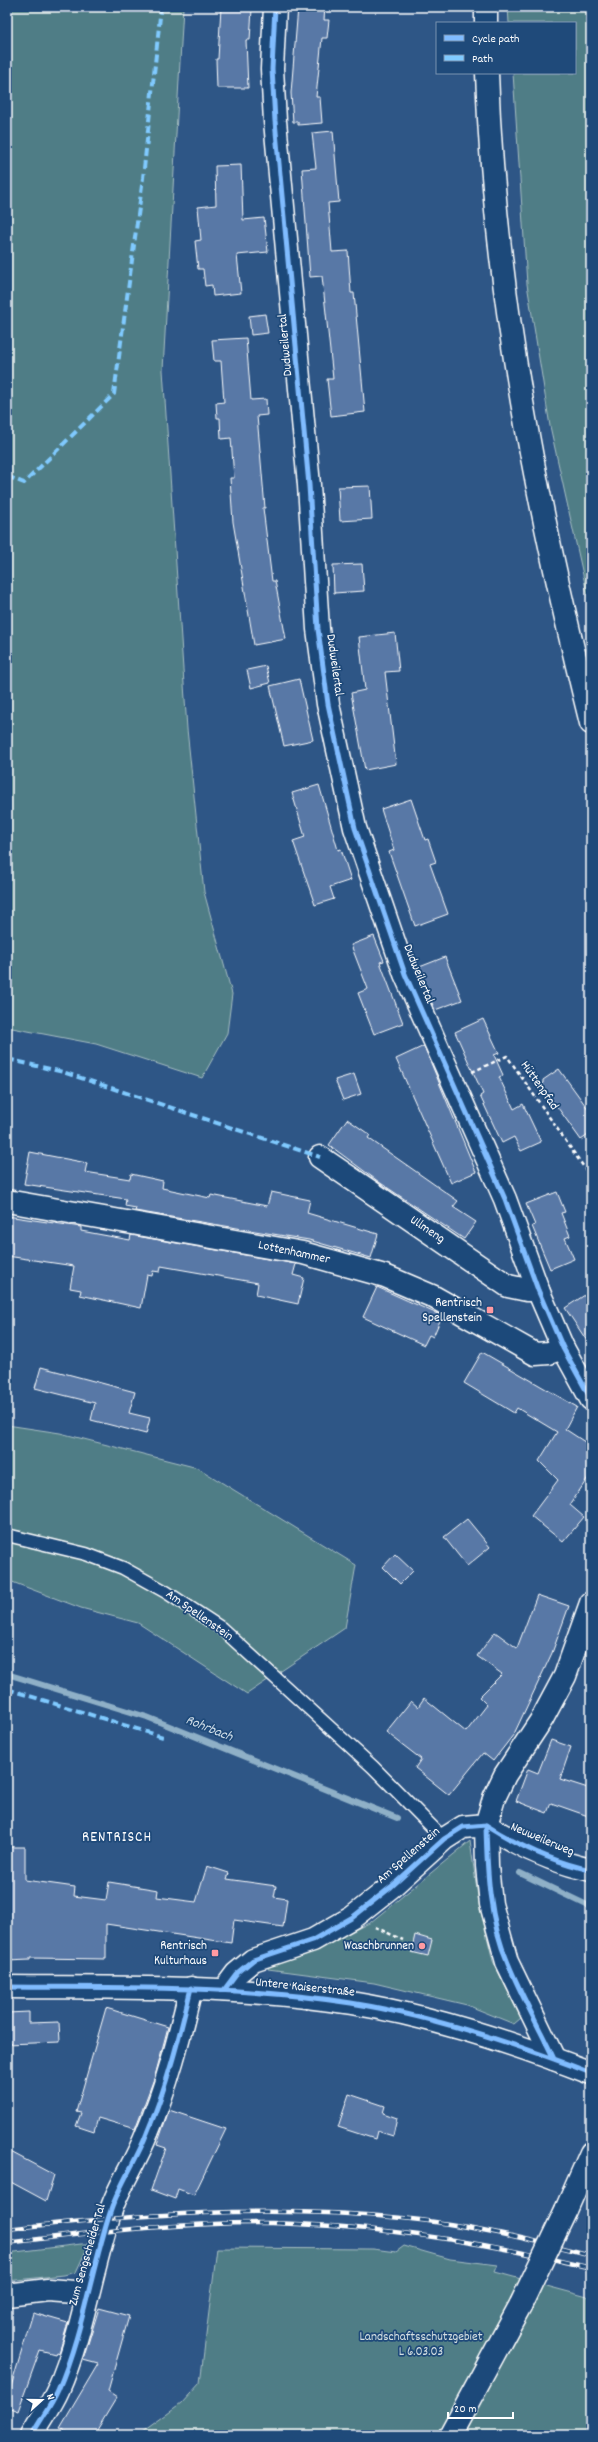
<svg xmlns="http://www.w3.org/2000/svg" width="598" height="2442" font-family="Dekko,sans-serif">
<rect width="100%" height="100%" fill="#2e5686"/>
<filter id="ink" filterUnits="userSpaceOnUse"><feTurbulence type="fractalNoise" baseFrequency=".025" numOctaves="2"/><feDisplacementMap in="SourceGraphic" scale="8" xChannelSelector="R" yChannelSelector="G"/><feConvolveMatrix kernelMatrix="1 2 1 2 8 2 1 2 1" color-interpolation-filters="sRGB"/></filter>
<g filter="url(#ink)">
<path fill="#4f7d86" stroke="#a7bec2" d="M7 7H183L163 370 187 729 204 892 232 994 227 1033 202 1078 96 1044 7 1027Z
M508 7H591V611L550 426 527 284 513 73H575V23H509Z
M7 1425 60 1433 198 1468 356 1565 345 1628 247 1694 138 1623 81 1608 7 1580Z
M470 1841 479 1904 493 1961 521 2018 514 2024 467 2005 374 1983 268 1969 270 1964 303 1956 371 1922Z
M81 2244H89L76 2272 64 2275 7 2281V2253Z
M404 2246 450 2259 498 2265 495 2272 591 2298V2435H138L181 2404 200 2383 217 2248 373 2249 396 2252Z"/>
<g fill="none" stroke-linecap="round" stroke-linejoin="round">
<path stroke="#8fb0c7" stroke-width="6" d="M7 1674 147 1717 397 1818
M520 1873 591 1907"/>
</g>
<path fill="#5978a6" stroke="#fff" d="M221 7 252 9 250 40H246L248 88H217L216 59H218Z
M298 7H325L324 20H329L327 38H322L316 97H320L322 123 298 125V122H293L291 93Z
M333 131 339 202 328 203 332 252 348 251 351 293H354L365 412 331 416 327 379H333L322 276 310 277 302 169 316 168 312 133Z
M241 165 243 220 264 218 268 252 237 255 241 293 213 296 212 285 205 286 203 269H198L195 241 201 240 198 207 216 205 215 166Z
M265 314 268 333 251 335 249 316Z
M246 338 251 400 266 399 267 415 257 416 265 508H263L272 581H275L286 639 254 645 233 522 230 478H234L231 438 221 439 220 418H217L216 403 224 402 221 361H214L212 340Z
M370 486 372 519 340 521 338 487Z
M362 564 364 591 334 593 333 565Z
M395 633 399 671 385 672 396 764 365 770 351 693 365 690 359 637Z
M266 666 270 683 251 688 247 670Z
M299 679 313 740 284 746 270 686Z
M319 785 338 850 341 849 351 880 330 887 334 899 315 905 293 841 305 837 292 793Z
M411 799 425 840 428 839 436 862 430 864 448 914 415 926 389 852 394 850 381 809Z
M374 936 384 961 380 962 403 1023 374 1034 358 993 368 989 351 945Z
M445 957 462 1000 435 1010 417 968Z
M483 1019 499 1053 494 1055 503 1075 499 1077 514 1109 523 1104 541 1142 521 1151 514 1137 502 1143 480 1096 483 1094 455 1032Z
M424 1046 476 1172 451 1183 396 1059Z
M559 1069 591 1113V1133L581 1140 543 1087V1080Z
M354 1074 361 1094 343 1100 335 1080Z
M347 1119 370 1135 368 1138 458 1201 453 1207 476 1222 464 1239 379 1182 329 1145Z
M30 1152 87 1163 85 1172 130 1179 131 1174 163 1181 162 1188 210 1198 211 1195 267 1206 271 1192 310 1200 307 1213 378 1234 371 1258 309 1240 135 1211 136 1208 125 1206 126 1199 24 1184Z
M557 1192 565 1212 561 1213 570 1236 565 1238 574 1259 550 1269 532 1226 535 1225 526 1204Z
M7 1216 81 1227V1231L130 1240 131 1235 296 1264 293 1275 304 1278 298 1304 256 1295 258 1283 161 1266 160 1272 153 1271 152 1276 147 1275 141 1308 80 1295 81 1290 70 1288 74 1266 7 1256Z
M377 1287 442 1316 433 1337 429 1335 424 1345 363 1317Z
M591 1291V1347L565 1308Z
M482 1352 577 1407 565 1429 591 1446V1473L570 1505 584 1517 563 1542 531 1516 558 1480 539 1461 557 1432 517 1408 514 1413 464 1383Z
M41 1367 135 1392 129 1413 150 1418 146 1434 91 1420 95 1403 35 1388Z
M467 1519 490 1547 467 1566 444 1537Z
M395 1554 413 1571 400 1584 383 1567Z
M537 1595 569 1606 552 1653 514 1734 493 1761 483 1753 449 1795 415 1768 421 1759 386 1732 411 1701 418 1707 424 1698 466 1732 487 1705 479 1697 502 1674 477 1656 495 1632 517 1648Z
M551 1740 571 1747 560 1779 591 1789V1817L551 1803 547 1813 516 1801 528 1769 538 1773Z
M7 1847H25V1880L75 1887 74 1896 106 1900 109 1882 158 1890 157 1897 196 1902 207 1866 229 1873 227 1879 276 1886 274 1897 287 1899 283 1927 234 1920 231 1943 106 1924V1959L30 1958V1960L7 1961Z
M415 1935 432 1940 428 1956 411 1952Z
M106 2008 168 2027 155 2076 135 2129 98 2118 94 2132 76 2126 81 2113 76 2112Z
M29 2012V2023L59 2022 60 2042 7 2044V2013Z
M349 2094 385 2106 383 2113 397 2118 393 2136 377 2131 375 2139 338 2127Z
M169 2110 226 2129 194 2195 178 2189 175 2199 151 2190 166 2148 157 2145Z
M7 2150 54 2175 46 2201 7 2180Z
M99 2308 129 2316 108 2391 117 2397 94 2435H71L60 2428 98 2364 83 2360Z
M33 2313 68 2323 59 2353 56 2352 55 2354 40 2350 18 2411 7 2407V2400Z"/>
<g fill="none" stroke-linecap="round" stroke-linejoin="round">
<g stroke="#fff" stroke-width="15">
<path id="service" d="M7 1535 86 1554 123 1568 166 1592 221 1628 373 1767 444 1839"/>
</g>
<g stroke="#fff" stroke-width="25">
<path id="minor" d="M320 1157 508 1286 527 1290H538
M7 1201 303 1253 385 1276 432 1296 535 1354 549 1353 563 1348
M486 1825C519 1846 553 1862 591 1870
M7 2295 48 2290 87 2293
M32 2435C40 2420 51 2406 58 2390 83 2333 91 2269 111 2210 120 2183 137 2160 147 2133 167 2086 179 2038 191 1988"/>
</g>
<g stroke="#fff" stroke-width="25">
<path id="tertiary" d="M275 7 272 69 275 121 309 485 318 629 328 704 355 828 405 974 505 1199 538 1290 563 1348 591 1399
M224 1990 236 1974 253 1960 313 1940 353 1917 391 1887 444 1839 463 1827 486 1825
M554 2059 507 1962 491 1904 487 1866 486 1825 494 1798 505 1775 542 1719 565 1676 591 1603"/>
</g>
<g stroke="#fff" stroke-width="25">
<path id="secondary" d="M486 23V7
M487 73C494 293 538 510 591 723
M7 1987C122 1988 237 1985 351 2003 432 2016 514 2043 591 2073
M566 2210 591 2153
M450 2435 521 2304"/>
</g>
<path stroke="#fff" stroke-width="2.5" stroke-dasharray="4 3" stroke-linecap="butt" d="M472 1072 507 1056 590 1176
M375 1927 403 1940"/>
<use href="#service" stroke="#1f4a7a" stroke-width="12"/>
<use href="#minor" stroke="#1f4a7a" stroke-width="22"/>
<use href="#tertiary" stroke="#1f4a7a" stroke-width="22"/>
<use href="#secondary" stroke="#1f4a7a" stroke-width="22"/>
<g stroke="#fff" stroke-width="4.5">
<path id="rail" d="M7 2229C138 2214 269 2205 402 2218 465 2224 529 2239 591 2255
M7 2243C94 2232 183 2222 272 2223 380 2226 486 2242 591 2268"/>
</g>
<use href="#rail" stroke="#1f4a7a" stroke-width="3" stroke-dasharray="9" stroke-linecap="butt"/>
<g stroke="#fff" stroke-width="25" stroke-linecap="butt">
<path id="secondary-bridge" d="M521 2304 566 2210"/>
</g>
<use href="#secondary-bridge" stroke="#1f4a7a" stroke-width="22"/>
<path stroke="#80caff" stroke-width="4" stroke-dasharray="8 4" stroke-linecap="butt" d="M7 476 24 483 114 394 143 178 161 7
M7 1059 63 1072 320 1157
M7 1689 163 1737"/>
<g stroke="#1f4a7a" stroke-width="8">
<path id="cycleway" d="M275 7 272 69 275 121 309 485 318 629 328 704 355 828 405 974 505 1199 538 1290 563 1348 591 1399
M486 1825C487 1871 489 1920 508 1963 521 1995 539 2027 554 2059
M486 1825C519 1846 553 1862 591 1870
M7 1987C122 1988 237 1985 351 2003 432 2016 514 2043 591 2073
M224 1990 236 1974 253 1960 313 1940 353 1917 391 1887 444 1839 463 1827 486 1825
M32 2435C40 2420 51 2406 58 2390 83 2333 91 2269 111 2210 120 2183 137 2160 147 2133 167 2086 179 2038 191 1988"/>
</g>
<use href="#cycleway" stroke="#80bcff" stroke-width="5"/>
</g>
</g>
<g fill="#ff9aa2" stroke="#1f4a7a" stroke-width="1.5">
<rect x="486" y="1306" width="8" height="8" rx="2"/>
<circle cx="422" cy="1946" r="4"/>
<rect x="211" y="1949" width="8" height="8" rx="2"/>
</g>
<g text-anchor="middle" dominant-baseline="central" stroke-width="3.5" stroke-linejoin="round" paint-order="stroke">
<g font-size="13" fill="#fff" stroke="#1f4a7a">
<text transform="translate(286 345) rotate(-95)">Dudweilertal</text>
<text transform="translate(334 665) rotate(82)">Dudweilertal</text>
<text transform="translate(418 974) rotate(68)">Dudweilertal</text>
<text transform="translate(539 1086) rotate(55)">Hüttenpfad</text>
<text transform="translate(427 1230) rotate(34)">Ullmeng</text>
<text transform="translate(294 1253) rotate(12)">Lottenhammer</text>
<text transform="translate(199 1616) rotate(35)">Am Spellenstein</text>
<text transform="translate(542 1840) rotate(23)">Neuweilerweg</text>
<text transform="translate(409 1856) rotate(-41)">Am Spellenstein</text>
<text transform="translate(305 1988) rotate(6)">Untere Kaiserstraße</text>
<text transform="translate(88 2255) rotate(-74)">Zum Sengscheider Tal</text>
</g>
<g font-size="13" fill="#fff" stroke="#1f4a7a" text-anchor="end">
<text x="482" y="1303">Rentrisch<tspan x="482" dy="15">Spellenstein</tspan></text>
<text x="207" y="1946">Rentrisch<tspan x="207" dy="15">Kulturhaus</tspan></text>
<text x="414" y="1946">Waschbrunnen</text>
</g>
<g font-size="13" fill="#d3dee1" stroke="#1f4a7a">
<text x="421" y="2337">Landschaftsschutzgebiet<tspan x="421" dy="15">L 6.03.03</tspan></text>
</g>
<g font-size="14" font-style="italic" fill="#d0dee8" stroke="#1f4a7a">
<text transform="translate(209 1729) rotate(22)">Rohrbach</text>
</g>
<g font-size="15" letter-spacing="1" fill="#fff" stroke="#1f4a7a">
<text x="117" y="1838">RENTRISCH</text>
</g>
</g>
<rect width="598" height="2442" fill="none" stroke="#1f4a7a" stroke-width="24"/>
<rect x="12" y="12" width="574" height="2418" fill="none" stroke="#fff" stroke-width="1.5" filter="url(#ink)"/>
<rect x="436" y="22" width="140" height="52" fill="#1f4a7a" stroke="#7992af"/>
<rect x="444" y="35" width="20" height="6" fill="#80bcff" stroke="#7992af"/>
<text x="472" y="42" font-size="12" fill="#ffffff">Cycle path</text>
<rect x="444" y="55" width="20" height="6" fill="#80caff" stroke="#7992af"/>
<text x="472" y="62" font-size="12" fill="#ffffff">Path</text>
<g transform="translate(42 2400) rotate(69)" stroke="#1f4a7a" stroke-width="3" paint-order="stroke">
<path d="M0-3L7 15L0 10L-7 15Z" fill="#ffffff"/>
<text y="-6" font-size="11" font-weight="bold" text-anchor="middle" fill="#ffffff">N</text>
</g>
<path d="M448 2412v6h65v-6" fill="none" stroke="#ffffff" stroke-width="2"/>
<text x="454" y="2412" font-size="12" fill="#ffffff" stroke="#1f4a7a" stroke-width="3" paint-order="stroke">20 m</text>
</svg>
